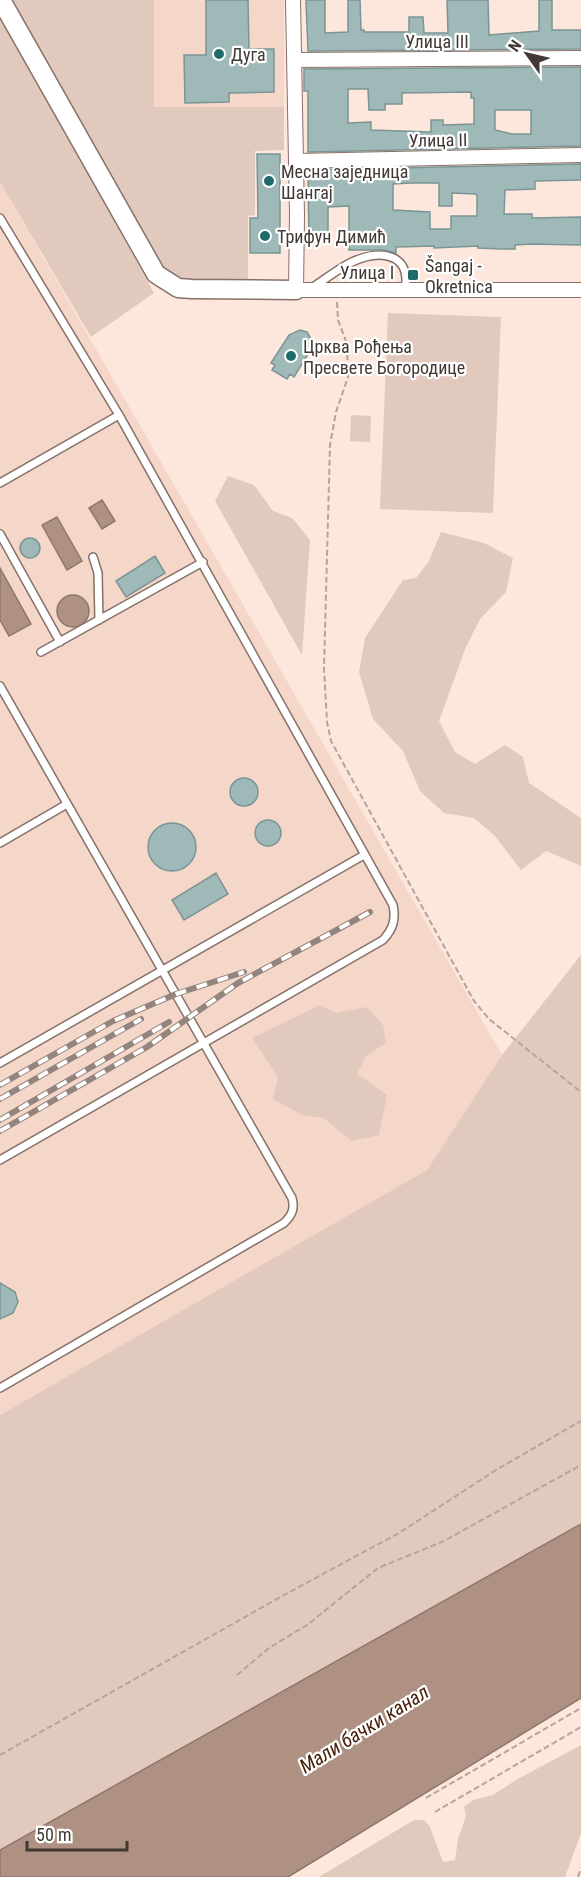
<svg xmlns="http://www.w3.org/2000/svg" width="581" height="1877" font-family="'Roboto Condensed',sans-serif">
<rect width="100%" height="100%" fill="#fde6db"/>
<path fill="#f4d7c9" d="M154 0H284V107L154 108Z
M0 182 502 1055 427 1170 0 1415Z"/>
<path fill="#e2c9be" d="M8 0H154V107H284V150L255 151V215L248 216V283L180 280 163 268Z
M0 15 154 293 91 337 0 182Z
M388 313 501 317 493 513 380 509Z
M351 415 371 416 370 442 350 441Z
M228 476 254 485 273 511 292 518 310 540 302 655 215 501Z
M441 532 484 543 513 558 506 592 480 619 466 647 439 721 455 752 475 764 505 745 523 757 529 783 581 818V866L546 851 521 870 495 836 474 818 444 813 420 791 403 751 373 719 359 672 365 638 403 580 416 578 429 561Z
M581 955V1524L0 1850V1415L427 1170 502 1055Z
M320 1005 336 1013 367 1007 383 1025 386 1043 366 1056 357 1074 387 1095 379 1135 351 1141 324 1118 302 1115 273 1099 278 1077 252 1038Z
M581 1745V1833L565 1877H319L414 1820H424L430 1827 443 1862 455 1860 458 1839 466 1816 464 1807 473 1800 493 1795 516 1780Z"/>
<path fill="#ae9183" stroke="#8e776c" stroke-width="1.5" d="M102 500 115 521 102 529 89 508Z
M57 517 82 561 67 570 42 525Z
M0 568 31 624 9 636 0 620Z
M57 611a16 16 0 1 1 32 0a16 16 0 1 1-32 0Z
M581 1524V1698L288 1877H0V1850Z"/>
<path fill="#9eb9b8" stroke="#7b9594" stroke-width="1.5" fill-rule="evenodd" d="M206 0H248L249 49H274V92L229 93V102L185 103 184 55H206Z
M306 0H325V33L348 32V0H360L361 30H364V32H409V17H423L424 33H448L447 0H488L489 35 539 31V0H552V30H581V49L308 51Z
M581 67V146L308 152V91H304V69ZM348 89H368L369 110H385V104H402V93L471 92V98H474V124L443 125V120H431V132L371 130V122L348 123ZM495 110H531V134H512L495 130Z
M257 154H280V253H250V218H258Z
M581 164V180L535 181V189L505 190 504 214H532V218L581 217V245L532 244 515 245V249H502L478 248V246L434 248V246L396 247V253L383 250H349V206L328 207V243H309L308 170ZM410 183H439V206H452V193L475 194 477 195V216H451V229H430V212L393 210V184Z
M300 330 307 332 310 337 311 349 294 377 290 374 287 379 272 370 275 365 271 363 289 335Z
M20 548a10 10 0 1 1 20 0a10 10 0 1 1-20 0Z
M155 556 165 573 126 597 116 581Z
M230 792a14 14 0 1 1 28 0a14 14 0 1 1-28 0Z
M255 833a13 13 0 1 1 26 0a13 13 0 1 1-26 0Z
M148 847a24 24 0 1 1 48 0a24 24 0 1 1-48 0Z
M216 873 228 894 184 920 172 900Z
M0 1283 15 1292 18 1302 13 1313 0 1319Z"/>
<g fill="none" stroke-linecap="round" stroke-linejoin="round">
<g stroke="#857168" stroke-width="10">
<path id="service" d="M0 218 119 415 393 905C396 920 393 929 383 940L0 1160
M312 288C325 279 338 269 352 262 380 249 412 253 405 290
M0 483 119 415
M0 534 60 642
M93 557 98 573 99 620
M41 652 203 562
M0 686 292 1198C295 1209 292 1215 284 1223L0 1388
M0 843 67 804
M0 1063 364 855"/>
</g>
<g stroke="#857168" stroke-width="16">
<path id="minor" d="M293 0 297 215 296 290H581
M294 60 581 58
M296 161 581 155"/>
</g>
<g stroke="#857168" stroke-width="21">
<path id="tertiary" d="M1 0 156 274 178 288 192 289 296 290"/>
</g>
<path stroke="#b5a49b" stroke-width="2" stroke-dasharray="6 3" stroke-linecap="butt" d="M337 302 338 320 347 344 348 377 336 412 330 445 324 668 327 722 331 741 474 1001 489 1019 581 1092
M237 1675 269 1648 307 1625 378 1568 444 1541 581 1465
M0 1755 284 1595 399 1533 496 1470 581 1421
M426 1798 581 1708
M435 1812 581 1727
M578 1877 581 1868"/>
<use href="#service" stroke="#fff" stroke-width="7"/>
<use href="#minor" stroke="#fff" stroke-width="14"/>
<use href="#tertiary" stroke="#fff" stroke-width="18"/>
<g stroke="#93847d" stroke-width="6">
<path id="rail" d="M0 1085 113 1021 176 994 244 972
M0 1099 141 1019
M0 1120 169 1022
M0 1131 147 1047 238 983 370 912"/>
</g>
<use href="#rail" stroke="#fff" stroke-width="4" stroke-dasharray="11" stroke-linecap="butt"/>
</g>
<g fill="#1e6b6b" stroke="#fff" stroke-width="2">
<circle cx="219" cy="54" r="6"/>
<circle cx="269" cy="181" r="6"/>
<circle cx="265" cy="236" r="6"/>
<rect x="407" y="269" width="12" height="12" rx="3"/>
<circle cx="291" cy="356" r="6"/>
</g>
<g text-anchor="middle" dominant-baseline="central" stroke-width="4.5" stroke-linejoin="round" paint-order="stroke">
<g font-size="18" fill="#423935" stroke="#fff">
<text x="437" y="41">Улица III</text>
<text transform="translate(438 140) rotate(-1)">Улица II</text>
<text x="367" y="272">Улица I</text>
</g>
<g font-size="18" fill="#423935" stroke="#fff" text-anchor="start">
<text x="231" y="54">Дуга</text>
<text x="281" y="171">Месна заједница<tspan x="281" dy="21">Шангај</tspan></text>
<text x="277" y="236">Трифун Димић</text>
<text x="425" y="265">Šangaj -<tspan x="425" dy="21">Okretnica</tspan></text>
<text x="303" y="346">Црква Рођења<tspan x="303" dy="21">Пресвете Богородице</tspan></text>
</g>
<g font-size="20" font-style="italic" fill="#48200a" stroke="#fff">
<text transform="translate(364 1729) rotate(-32)">Мали бачки канал</text>
</g>
</g>
<g transform="translate(527 54) rotate(304)" stroke="#ffffff" stroke-width="4.5" paint-order="stroke">
<path d="M0-4.5L10 22L0 15L-10 22Z" fill="#423935"/>
<text y="-9" font-size="16" font-weight="bold" text-anchor="middle" fill="#423935">N</text>
</g>
<path d="M27 1841v9h100v-9" fill="none" stroke="#423935" stroke-width="3"/>
<text x="36" y="1841" font-size="18" fill="#423935" stroke="#ffffff" stroke-width="4.5" paint-order="stroke">50 m</text>
</svg>
